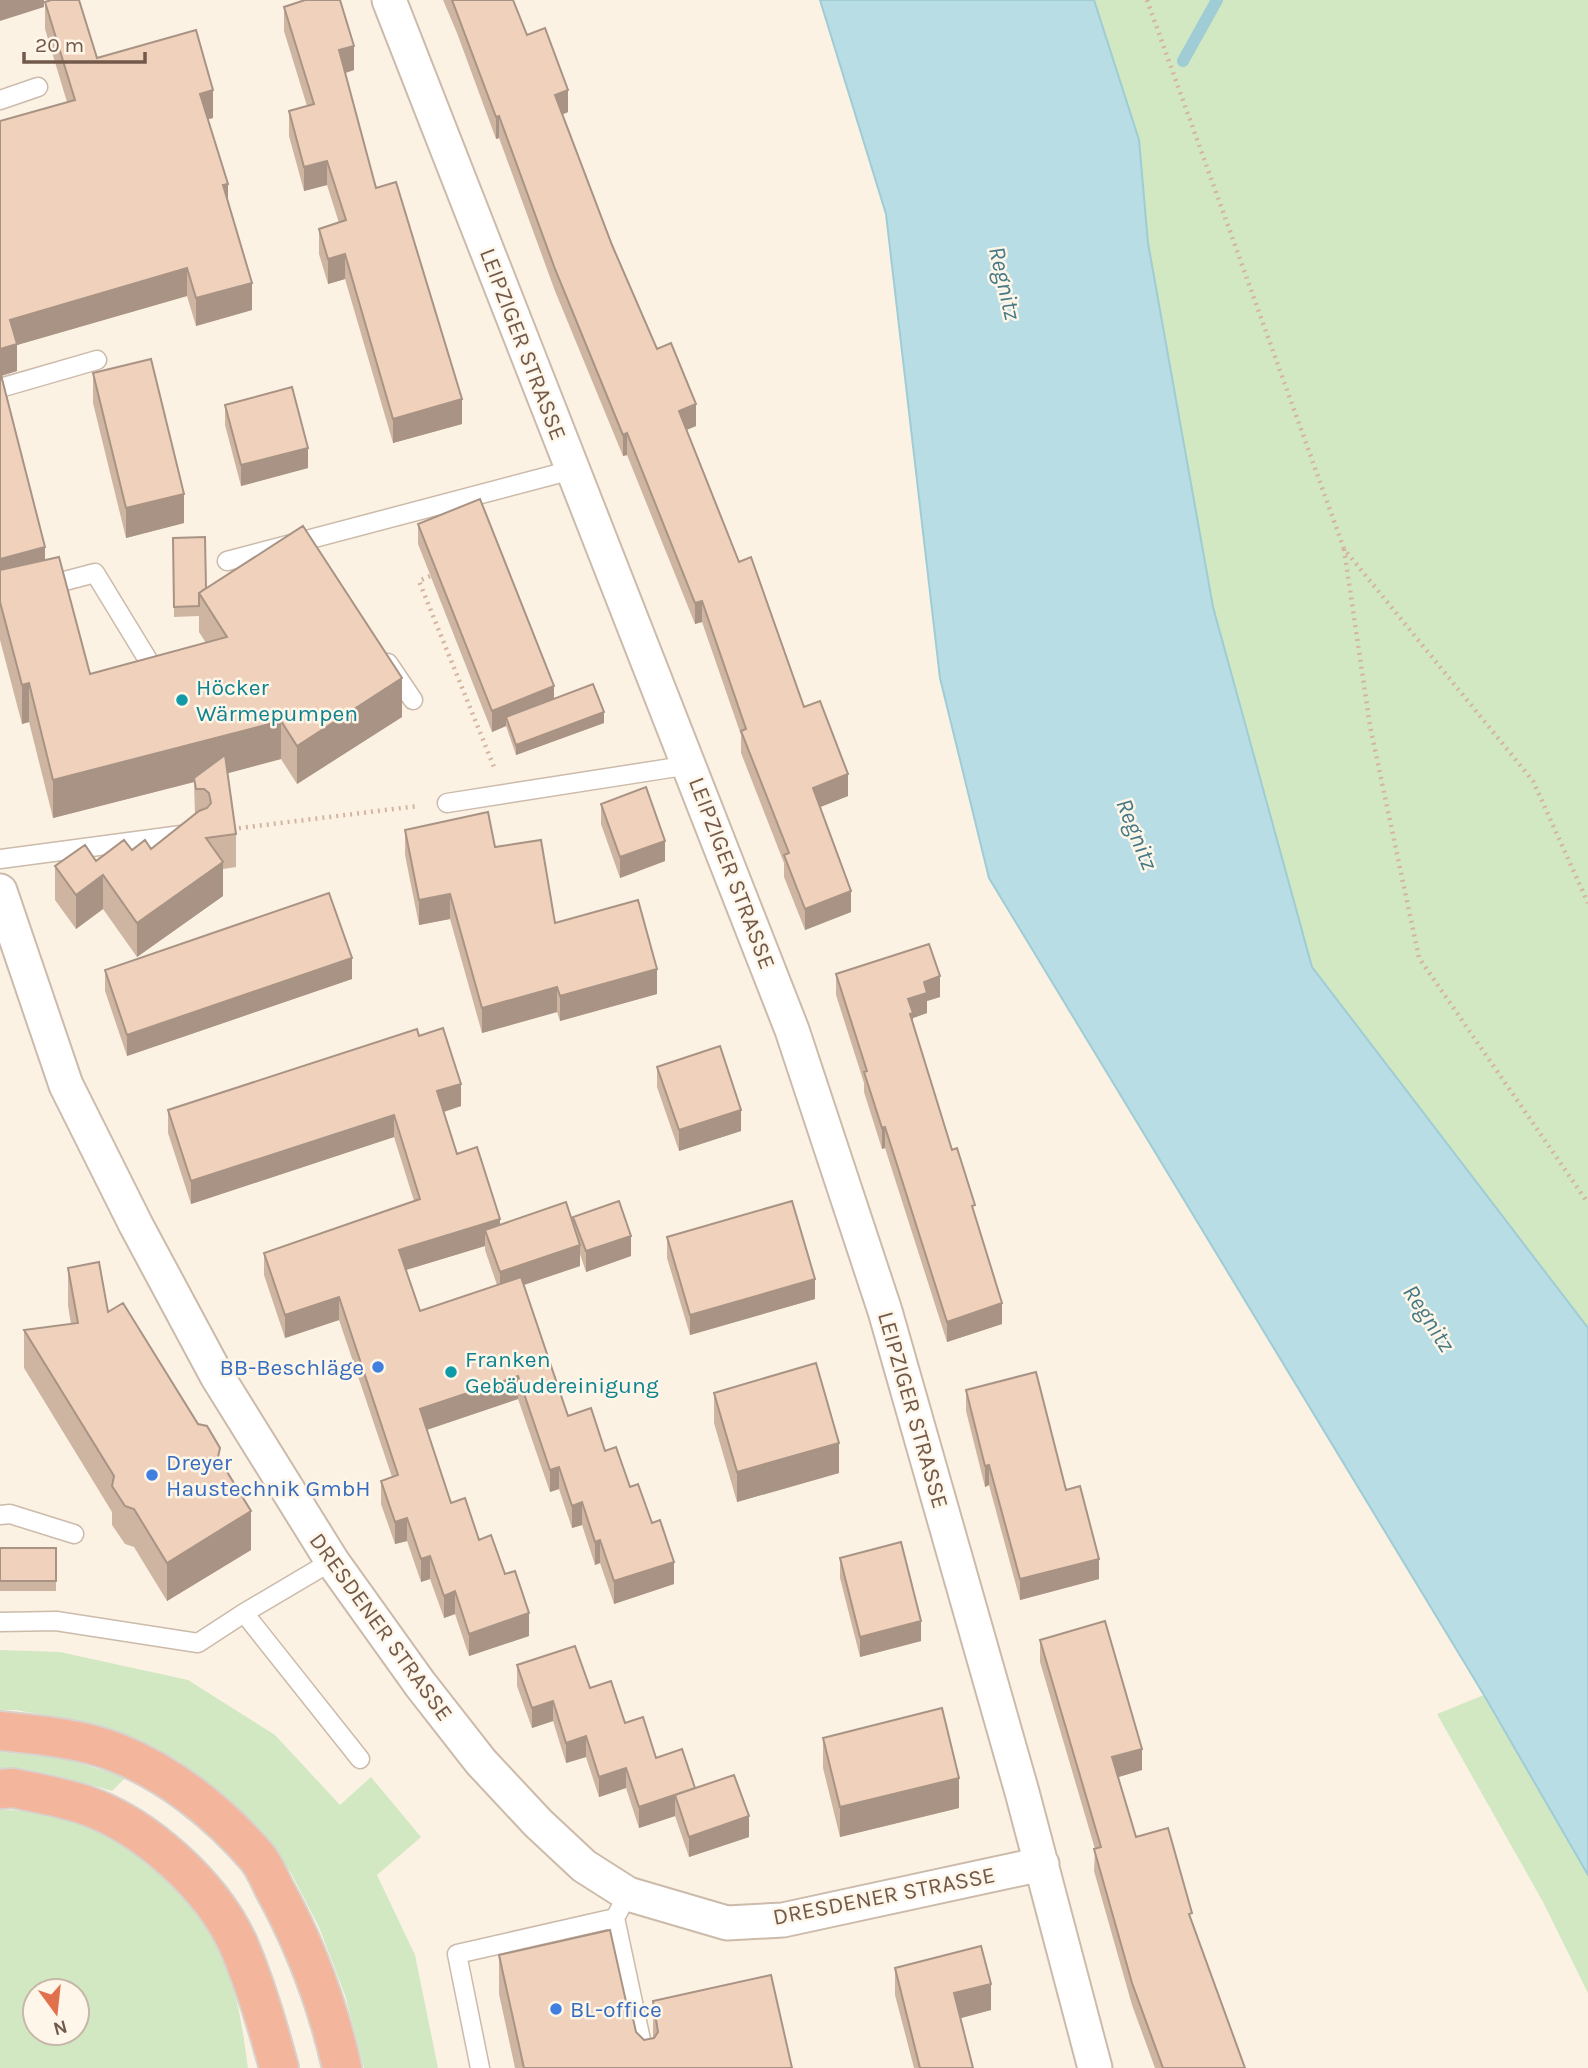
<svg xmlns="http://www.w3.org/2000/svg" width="1588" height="2068" font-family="Karla,sans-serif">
<rect width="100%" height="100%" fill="#fbf2e3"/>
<path fill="#d1e8c2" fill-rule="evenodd" d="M1094 0H1588V1328L1312 967 1213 607 1148 243 1139 140Z
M0 1650 60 1652 188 1680 275 1735 340 1805 371 1777 421 1837 377 1875 415 1955 438 2068H364L345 1995 319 1927 290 1871 238 1808 179 1761 130 1737 74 1720 15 1710H0Z
M1484 1695 1588 1875V1993L1543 1902 1437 1714Z
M0 1752 62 1758 126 1777 112 1791C76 1781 38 1768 0 1770Z
M0 1810C96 1808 185 1873 223 1959 238 1992 243 2032 248 2068H0ZM35 1991H77V2033H35Z"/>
<path fill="#b9dde4" stroke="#9fccd5" stroke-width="2" d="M820 0H1094L1139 140 1148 243 1213 607 1312 967 1588 1328V1875L1484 1695 989 878 940 678 886 214Z"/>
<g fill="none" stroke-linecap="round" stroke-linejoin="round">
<path stroke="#9fccd5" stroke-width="12" d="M1183 61 1217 0"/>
<g stroke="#ccbaaa" stroke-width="21">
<path id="service" d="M0 100 38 87
M0 388 97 360
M227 561 572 470
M0 598 95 573 148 660
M388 663 413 700
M447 803 690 765
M0 859 189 834
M0 1515 10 1514 74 1534
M332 1561 244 1613 360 1759
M0 1622 56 1621 198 1643 244 1613
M615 1918 647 2068
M480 2068 457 1954 615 1918 628 1894"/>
</g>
<g stroke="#ccbaaa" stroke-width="37">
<path id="minor" d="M389 0 792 1030 885 1311 1022 1792 1095 2068
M0 891 66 1085 136 1225 217 1376 332 1561 420 1684 481 1762 538 1823 584 1866 628 1894 727 1923 783 1920 1042 1864"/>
</g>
<g stroke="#d8d1cc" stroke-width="42">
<path id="motorway" d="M0 1731C39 1735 78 1738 115 1752 169 1773 218 1812 256 1856 264 1865 269 1878 274 1888 305 1944 328 2006 342 2068
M0 1789 13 1788C36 1793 62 1797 85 1805 146 1826 213 1887 239 1946 256 1986 268 2027 279 2068"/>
</g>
<path stroke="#d4b59f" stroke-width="4.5" stroke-dasharray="2 5" stroke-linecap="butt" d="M1147 0 1344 549 1533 781 1588 903
M1344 549 1370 726 1419 958 1588 1203
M430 576 419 581 494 767
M232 829 418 806"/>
<use href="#service" stroke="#fff" stroke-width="18"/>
<use href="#minor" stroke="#fff" stroke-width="33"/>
<use href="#motorway" stroke="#f3b59c" stroke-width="38"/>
</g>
<path fill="#ceb5a2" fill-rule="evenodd" d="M443 0H513L527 35 568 112 562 115 612 245 657 349 696 426 686 430 739 562 804 707 848 796 820 807 851 912 805 930 784 877V863L741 753V735L702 622 695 624 627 455 623 456 555 291 499 138 496 139 457 33Z
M45 2 97 58 213 118 208 119 228 200 252 310 196 326 187 296 17 345V371L2 376 45 560 90 674 206 643 199 632V616L174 617 173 538 206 588 402 717 297 784 281 759 227 773 236 834V867L223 869V896L137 957 103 909 76 929 55 900V866L96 861 132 850 151 849 195 815 194 782 53 818 29 722 22 724 0 640V121L67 102 45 29Z
M284 7 354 70 345 73 376 188 462 424 393 443 345 279 328 284 319 254V229L339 223 327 185 304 191 289 136V111L307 106 284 31Z
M93 373 184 523 126 538 93 403Z
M225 405 308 468 241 486 225 425Z
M418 524 554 699 604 723 516 755 506 726 492 732 418 544Z
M601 804 665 861 620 878 601 824Z
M405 830 495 847 555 923 657 994 560 1021 557 1012 482 1033 450 919 419 925 405 855Z
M105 970 352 979 127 1056 105 991Z
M836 974 940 997 927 1001V1013L913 1018V1023L952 1150 975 1215 1002 1324 947 1342 885 1148 882 1149 864 1092V1083L836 995Z
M419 1036 461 1106 444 1112 457 1154 500 1225H573V1217L631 1256 586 1272 580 1254V1266L524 1285 568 1416 605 1451 630 1487 652 1523 674 1584 614 1604 600 1563 595 1565 582 1525 572 1528 559 1489 550 1492 518 1399 427 1430 451 1503 505 1574 529 1636 469 1656 455 1614 444 1618 430 1579 421 1582 407 1541 395 1544 381 1504V1481L392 1477 339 1320 285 1338 264 1275V1253L414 1201 394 1137 191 1204 168 1133V1110ZM485 1246V1250L497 1285 420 1311 406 1270Z
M657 1067 741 1131 679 1151 657 1087Z
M667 1237 815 1299 690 1335 667 1258Z
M68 1268 108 1312 220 1461 251 1550 167 1601 134 1547 125 1544 112 1525V1512L24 1368V1330L71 1324 68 1306Z
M966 1390 1066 1490 1099 1579 1020 1600 989 1485 985 1487 966 1411Z
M714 1393 839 1473 737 1502 714 1423Z
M0 1548H56V1591H0Z
M840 1558 921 1641 860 1657 840 1578Z
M1040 1640 1142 1770 1118 1777 1136 1837 1192 1922 1245 2068H1155L1132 2005 1094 1871 1095 1849 1040 1662Z
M517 1665 590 1688 625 1723 656 1758 695 1788 749 1837 689 1857 675 1816 639 1828 626 1788 599 1797 586 1757 566 1763 553 1721 532 1728 517 1686Z
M823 1738 959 1808 840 1837 823 1768Z
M499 1955 627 2006 636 2032 644 2040 653 2039V2001L792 2068H515L499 1994Z
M895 1968 991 2010 960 2018 973 2068H914L895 1995Z"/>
<path fill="#a89384" d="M0 0H44V7L0 21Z
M354 46V70L339 75V50Z
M213 90V118L200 121V94Z
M568 90V112L555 117V95Z
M499 116V138L496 139V117Z
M327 161V185L304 191V167Z
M228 184V211L223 185Z
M345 254V279L328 284V259Z
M187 268V296L17 345V371L0 376V349L10 320Z
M252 283V310L196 326V298Z
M462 399V424L393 443V419Z
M696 404V426L679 433V411Z
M627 433V455L623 456V435Z
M308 448V468L241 486V465Z
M184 494V523L126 538V508Z
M45 547V575L0 586V559Z
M702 601V622L695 624V603Z
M402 678V717L297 784V746Z
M29 683V722L22 724V685Z
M554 686V707L506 717V726L492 732V711Z
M604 712V723L516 755V745Z
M281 721V759L195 782 194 778V782L53 818V780Z
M848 774V796L813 810V788Z
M665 841V861L620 878V857Z
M223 862V896L137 957V923Z
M103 875V909L76 929V895Z
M851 891V912L805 930V909Z
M450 894V919L419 925V900Z
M352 958V979L127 1056V1035Z
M657 969V994L560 1021V996Z
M940 976V997L927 1001V1013L913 1018V1034L908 999 924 982Z
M557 987V1012L482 1033V1008Z
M461 1084V1106L437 1114V1091Z
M741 1110V1131L679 1151V1130Z
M394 1115V1137L191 1204V1181Z
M885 1127V1148L882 1149V1128Z
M500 1219V1242L485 1230V1246L399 1272V1250Z
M631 1236V1256L586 1272V1251Z
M580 1245V1266L500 1293V1272Z
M815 1279V1299L690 1335V1315Z
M339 1297V1320L285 1338V1315Z
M1002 1303V1324L947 1342V1322Z
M518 1376V1399L420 1432V1409Z
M839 1443V1473L737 1502V1472Z
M989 1465V1485L985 1487V1466Z
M559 1467V1489L550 1492V1470Z
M582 1502V1525L572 1528V1506Z
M251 1511V1550L167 1601V1563Z
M407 1518V1541L395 1544V1522Z
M600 1540V1563L595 1565V1542Z
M430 1556V1579L421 1582V1559Z
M1099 1559V1579L1020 1600V1579Z
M674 1562V1584L614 1604V1581Z
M455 1591V1614L444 1618V1596Z
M529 1613V1636L469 1656V1634Z
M921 1621V1641L860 1657V1637Z
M553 1701V1721L532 1728V1708Z
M586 1736V1757L566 1763V1743Z
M1142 1749V1770L1112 1779V1757Z
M626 1768V1788L599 1797V1777Z
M959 1778V1808L840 1837V1807Z
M695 1788 675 1795V1816L639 1828V1807Z
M749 1816V1837L689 1857V1837Z
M991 1984V2010L954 2020V1993Z"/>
<path fill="#f0d2bc" stroke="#a89384" stroke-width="2" d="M51 0H79L97 58 196 30 213 90 200 94 228 184 223 185 252 283 196 298 187 268 10 320 17 344 0 349V121L75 100 45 2Z
M305 0H340L354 46 339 50 376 188 396 182 462 399 393 419 345 254 328 259 319 229 346 220 327 161 304 167 289 111 314 104 284 7Z
M452 0H513L527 35 545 28 568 90 555 95 612 245 657 349 671 343 696 404 679 411 739 562 751 557 804 707 820 701 848 774 813 788 851 891 805 909 784 855 789 853 741 731 746 729 702 601 695 603 627 433 623 435 555 269 499 116 496 117Z
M151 359 184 494 126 508 93 373Z
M0 371 45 547 0 559Z
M292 387 308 448 241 465 225 405Z
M480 499 554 686 492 711 418 524Z
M303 526 402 678 297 746 281 721 53 780 29 683 22 685 0 602V570L59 557 90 674 227 637 199 593Z
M205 537 206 588 199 593V606L174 607 173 538Z
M593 684 604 712 516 745 506 717Z
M225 755 236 834 206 838 223 862 137 923 103 875 76 895 55 866 85 845 96 861 124 840 132 850 145 840 151 849 199 811 207 808 211 803 209 793 204 789H196L194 778Z
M646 787 665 841 620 857 601 804Z
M488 812 495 847 541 840 555 923 638 900 657 969 560 996 557 987 482 1008 450 894 419 900 405 830Z
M329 893 352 958 127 1035 105 970Z
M929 944 940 976 924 982 927 993 908 999 913 1013 910 1014 952 1150 957 1148 975 1205 972 1206 1002 1303 947 1322 885 1127 882 1128 864 1072 867 1071 836 974Z
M443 1028 461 1084 437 1091 457 1154 477 1147 500 1219 399 1250 420 1311 521 1277 568 1416 591 1408 605 1451 616 1447 630 1487 638 1484 652 1523 660 1520 674 1562 614 1581 600 1540 595 1542 582 1502 572 1506 559 1467 550 1470 518 1376 420 1409 451 1503 465 1498 479 1540 491 1535 505 1574 515 1571 529 1613 469 1634 455 1591 444 1596 430 1556 421 1559 407 1518 395 1522 381 1481 398 1475 339 1297 285 1315 264 1253 420 1199 394 1115 191 1181 168 1110 417 1029 419 1036Z
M720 1046 741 1110 679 1130 657 1067Z
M619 1201 631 1236 586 1251 573 1217Z
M792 1201 815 1279 690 1315 667 1237Z
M566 1202 580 1245 500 1272 485 1230Z
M99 1262 108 1312 123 1303 198 1424 207 1426 220 1448 218 1457 251 1511 167 1563 134 1509 125 1506 112 1486 114 1476 24 1330 78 1323 68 1268Z
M816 1363 839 1443 737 1472 714 1393Z
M1036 1372 1066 1490 1080 1486 1099 1559 1020 1579 989 1465 985 1466 966 1390Z
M901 1542 921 1621 860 1637 840 1558Z
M0 1548H56V1581H0Z
M1105 1621 1142 1749 1112 1757 1136 1837 1168 1828 1192 1913 1189 1914 1245 2068H1163L1132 1983 1094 1849 1101 1847 1040 1640Z
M575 1646 590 1688 611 1681 625 1723 643 1717 656 1758 682 1749 695 1788 639 1807 626 1768 599 1777 586 1736 566 1743 553 1701 532 1708 517 1665Z
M942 1708 959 1778 840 1807 823 1738Z
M734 1775 749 1816 689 1837 675 1795Z
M610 1930 627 2006 630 2005 636 2032 644 2040 654 2038 658 2032 653 2001 771 1975 792 2068H524L499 1955Z
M981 1946 991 1984 954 1993 973 2068H920L895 1968Z"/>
<g fill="#0f9aa8" stroke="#fef6e9" stroke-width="2.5">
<circle cx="182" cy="700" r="7"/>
<circle cx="451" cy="1372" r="7"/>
</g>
<g fill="#3f7fe0" stroke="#fef6e9" stroke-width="2.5">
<circle cx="378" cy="1367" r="7"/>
<circle cx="152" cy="1475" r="7"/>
<circle cx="556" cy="2009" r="7"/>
</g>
<g text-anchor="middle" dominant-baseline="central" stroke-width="5" stroke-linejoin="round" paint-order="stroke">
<g font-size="23" fill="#72594a" stroke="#fef6e9">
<text transform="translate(523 344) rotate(69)">LEIPZIGER STRASSE</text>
<text transform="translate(732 873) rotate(69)">LEIPZIGER STRASSE</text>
<text transform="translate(913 1410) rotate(74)">LEIPZIGER STRASSE</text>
<text transform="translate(381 1627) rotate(54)">DRESDENER STRASSE</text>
<text transform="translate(884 1896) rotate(-11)">DRESDENER STRASSE</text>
</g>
<g font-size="23" fill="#0d838f" stroke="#fef6e9" text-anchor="start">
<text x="196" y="687">Höcker<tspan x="196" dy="26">Wärmepumpen</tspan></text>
<text x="465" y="1359">Franken<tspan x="465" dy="26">Gebäudereinigung</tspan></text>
</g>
<g font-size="23" fill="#366cbe" stroke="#fef6e9" text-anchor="start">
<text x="364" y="1367" text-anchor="end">BB-Beschläge</text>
<text x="166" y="1462">Dreyer<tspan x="166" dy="26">Haustechnik GmbH</tspan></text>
<text x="570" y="2009">BL-office</text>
</g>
<g font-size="24" font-style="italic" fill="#457985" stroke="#fef6e9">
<text transform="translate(1005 283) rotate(77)">Regnitz</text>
<text transform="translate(1137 834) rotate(68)">Regnitz</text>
<text transform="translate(1429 1318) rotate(57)">Regnitz</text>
</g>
</g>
<g transform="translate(56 2012) rotate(165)"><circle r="33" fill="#fef6e9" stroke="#c6b7a9" stroke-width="2"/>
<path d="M0-5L12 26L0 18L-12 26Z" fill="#e1714c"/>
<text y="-10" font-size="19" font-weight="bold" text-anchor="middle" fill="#72594a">N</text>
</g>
<path d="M24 52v10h121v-10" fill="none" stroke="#72594a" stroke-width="3.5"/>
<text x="35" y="52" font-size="21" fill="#72594a" stroke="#fef6e9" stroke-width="5" paint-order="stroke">20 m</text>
</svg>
